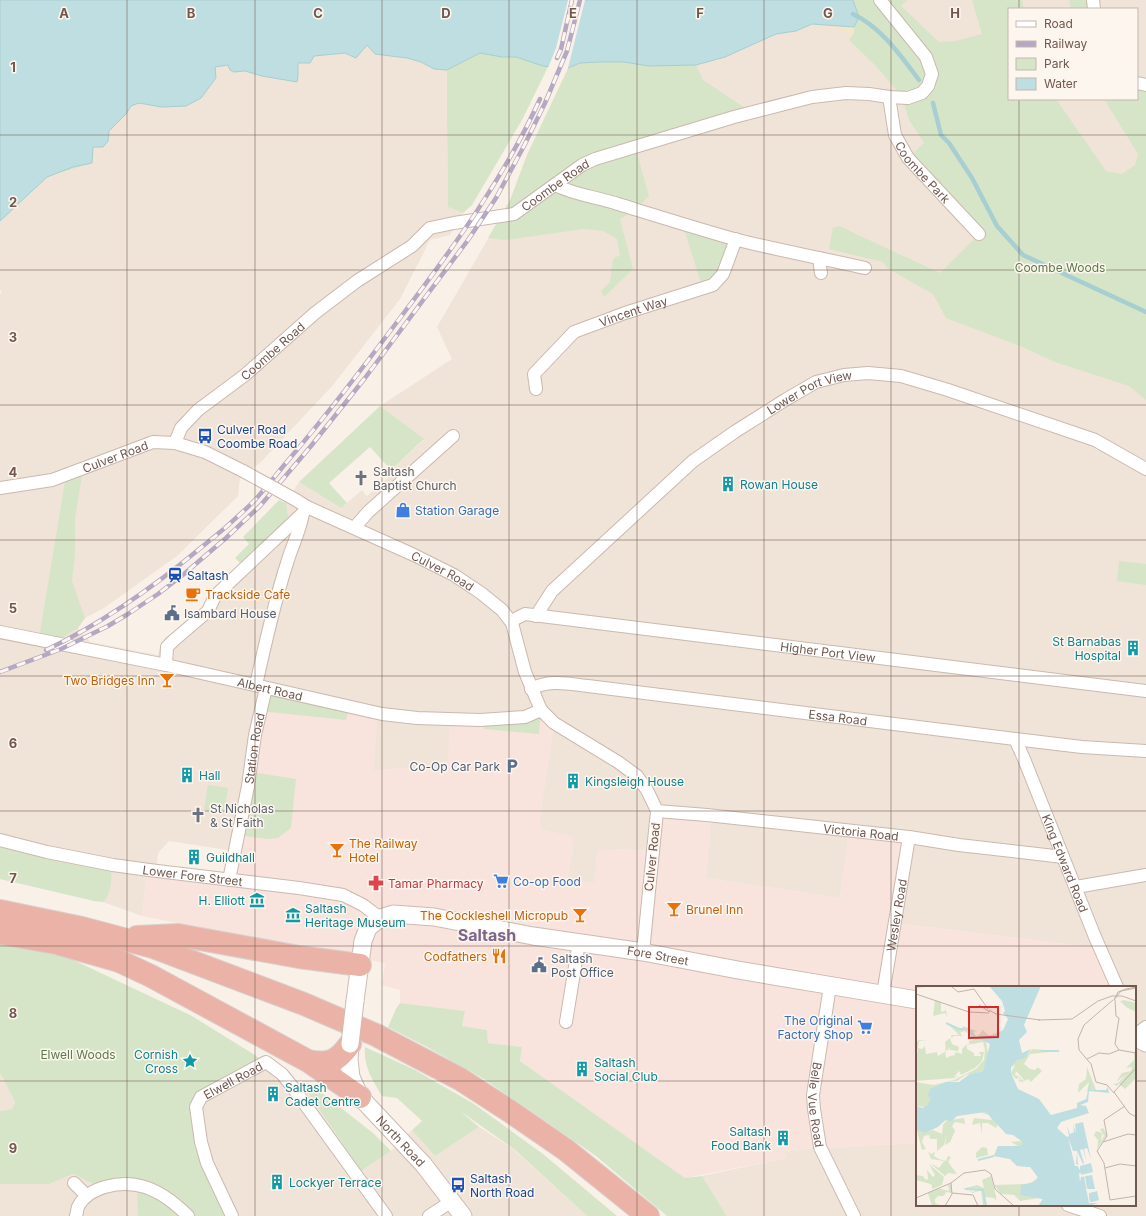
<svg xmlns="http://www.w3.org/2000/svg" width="1146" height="1216" font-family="Inter,sans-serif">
<rect width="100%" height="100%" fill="#f9f1e8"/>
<path fill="#f0e3d7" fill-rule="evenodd" d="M853 0H1146V1216H727L702 1176 786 1158 783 1152 820 1147 832 1148 917 1143V1205H1135V987H1117L1099 948 895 923 849 831 840 898 706 878 711 816 652 851 616 849 594 883 567 880 573 847V837L542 830 539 822 554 723 448 772 398 768 373 771 377 720 234 851 169 841 158 853 156 871 146 879 142 916 103 902 0 879V294L2 292 0 289V222L47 177 92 163 93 146 108 141 109 131 131 106 139 103 161 107 201 98 216 78 215 67 228 64 234 72 245 71 262 76 297 82 298 76 297 63H310L314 56 345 53 367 44 375 54 407 58 421 62 434 69 447 70V121L448 207 463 213 450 235 430 240 400 299 333 385 260 463 240 478 238 496 177 556 104 608 85 618 78 628 90 642 158 655 160 647 165 638 196 615 289 521 286 503 299 482 341 508 362 490 367 496 393 473 391 470 424 440 380 406 452 359 437 327 511 199 527 155 568 68 696 65 725 57 776 34 796 31 813 24 854 27ZM1009 9H1137V99H1009Z
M266 1062 307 1091 361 1171 391 1151 412 1130 435 1156 479 1127 512 1148 587 1216H232L207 1163 201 1097Z
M0 1073 15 1102 12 1109 0 1111Z
M73 1174 101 1188 138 1186V1216H0V1184H49Z"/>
<path fill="#f8e3dd" d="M349 707 378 713 373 771 398 768 447 772 450 719 541 710 554 723 539 822 542 830 573 836V847L567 880 594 883 597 851 616 849 652 851 657 811 711 815 706 878 840 898 849 831 909 837 895 923 1100 948 1117 987H917V1143L832 1148 820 1147 784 1152 787 1158 685 1178 520 1061 522 1047 488 1043 487 1030 462 1026 465 1011 400 1003V990L382 985 385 963 322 952 142 916 146 879 149 870 229 880 260 711 346 720Z"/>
<path fill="#d6e5c8" d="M1 0H907L901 6 939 42 956 41 982 34 972 0H1022L1024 9H1009V99H1056L1106 171 1122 174 1135 165 1138 154 1104 99H1137V83L1146 85V400L1129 386 1055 362 1020 346 946 318 933 294 887 268 883 262 829 249 833 228 839 226 940 273 979 234 908 158 924 143 909 120 902 97 877 67 849 40 854 33 853 27 812 24 796 31 776 34 725 57 696 65 703 80 751 112 635 146 649 196 635 210 620 219 633 269 604 297 601 291 610 282 613 259 620 255 617 239 603 231 583 229 506 240 488 238 510 200 527 155 568 69 548 67 522 120 472 205 463 213 448 207 447 121V70L434 69 421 62 407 58 375 54 367 45 356 58 345 53 314 56 310 63H298V76L297 82 262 76 245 71 234 72 230 70 228 65 215 67 216 78 201 98 186 106 161 107 139 103 131 106 126 114 109 131 108 141 103 147H93L92 163 47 177 0 222V2Z
M1069 0H1093L1094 9H1071Z
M682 223 736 239 727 265 703 289Z
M380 406 424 439 391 470 370 447 329 483 347 503 341 508 299 482Z
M83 468 75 519V553L72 581 85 618 78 628 62 638 40 633 66 475Z
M279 500 286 503 289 521 242 565 235 558 249 544 243 537Z
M1119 561 1146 564V585L1117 581Z
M266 688 349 707 346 720 260 711Z
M541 710 539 734 484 729V720Z
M250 772 296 779 291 828 278 838 268 839 238 835Z
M208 785 228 788 224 814 204 810Z
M0 840 112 866C111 879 112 893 103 902L94 901 0 879Z
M0 944 67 957 192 1016 266 1062 201 1097 199 1134 232 1216H138L137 1186 101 1188 73 1174 49 1184H0V1111L12 1109 15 1102 0 1073Z
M400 1003 465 1011 462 1026 487 1030 488 1043 522 1047 520 1061 685 1178 702 1176 727 1216H667L596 1156 484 1079 429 1048 388 1027 396 1009Z
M365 1047 415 1070 474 1104 543 1154 617 1216H587L514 1149 460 1111 479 1127 435 1156 412 1130 422 1121 397 1098 382 1096C373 1081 363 1066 365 1047Z
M313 1086 373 1133 391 1151 361 1171 307 1091Z"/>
<path fill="#f4e6c7" d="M827 25 854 27V33L852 36C846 30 834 30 827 25Z"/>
<path fill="#bfdee1" stroke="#a7ced1" d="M0 0H853L859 17 854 27 812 24 796 31 776 34 725 57 696 65 649 66 624 62H599L580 63 568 68H564L543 66 516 57H502L480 53 447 70 434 69 421 62 407 58 375 54 367 45 356 58 345 53 314 56 310 63H298V76L297 82 262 76 245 71 234 72 230 70 228 65 215 67 216 78 201 98 186 106 161 107 139 103 131 106 126 114 109 131 108 141 103 147H93L92 163 73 167 47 177 0 221Z"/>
<path fill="#f9f1e8" d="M568 0H585L568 68 567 70 548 68 556 48Z"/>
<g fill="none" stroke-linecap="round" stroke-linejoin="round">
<path stroke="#a7ced1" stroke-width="4.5" d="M853 14C882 28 900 55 919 80
M933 103 941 135 949 143 972 178 997 226 1023 255 1146 312"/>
<g stroke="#cab9af" stroke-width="14">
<g id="street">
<path d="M1093 0 1094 9"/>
<path d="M1137 83 1146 85"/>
<path id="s1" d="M889 97 895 135 908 158 979 234"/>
<path d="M555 185C575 195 597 197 618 204 657 216 695 228 734 239 777 250 821 258 865 268"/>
<path d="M819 258 821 273"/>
<path id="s2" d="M536 389 534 374 574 332 625 313 713 285 723 274 736 239"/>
<path id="s3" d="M175 443 181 428 198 410 245 375 315 313 357 281 412 246 430 228 454 223 514 214 582 165 595 159 734 117 812 97 846 93 869 94 889 97 908 98 922 93 928 86 932 74 926 57 880 0"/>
<path id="s4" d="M0 488 52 480 153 442 175 443 205 452 243 471"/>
<path id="s5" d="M296 500 307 507 414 555 454 575 481 593 502 610 512 623 525 672 541 710 554 723 618 762 637 776 647 790 657 811 643 952"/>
<path d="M355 527 368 512 453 436"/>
<path id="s6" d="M536 616 552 591 693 461 736 431 785 400 816 382 844 375 868 373 901 376 948 390 1095 440 1146 469"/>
<path id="s7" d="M511 621 525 614 1146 691"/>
<path id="s8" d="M0 632 166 665 382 714 417 718 480 720 525 717 541 710"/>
<path d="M166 665 167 647 173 641 208 611 215 596 303 513 307 507"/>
<path d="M256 685C265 644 274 603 287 563 292 546 300 531 303 513"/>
<path id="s9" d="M531 689C549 679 569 684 588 686L1015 739 1082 747 1146 751"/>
<path id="s10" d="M1015 739 1024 759 1095 937 1117 987"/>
<path id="s11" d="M657 811 707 815 909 837 959 845 1063 857"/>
<path id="s12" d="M0 840 47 852 113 865 149 870 299 888 343 895 363 905 380 918"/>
<path id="s13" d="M229 880 248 786 255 735 266 688"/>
<path d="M1076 887 1146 875"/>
<path id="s14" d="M830 986 813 1095 814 1109 820 1147 854 1216"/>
<path id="s15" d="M883 994 909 837"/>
<path d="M566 1022 579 942"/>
<path d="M1135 1035 1146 1027"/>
<path d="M74 1183 87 1196"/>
<path d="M1068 1205 1100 1216"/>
<path d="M76 1216C77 1213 77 1210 78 1207 88 1186 121 1181 141 1186 158 1190 176 1204 188 1216"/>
<path id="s16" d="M232 1216 207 1163 201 1142 196 1107 201 1097 266 1062 282 1074 291 1085 386 1216"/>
<path d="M429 1216 452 1201"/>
</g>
</g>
<g stroke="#cebbb0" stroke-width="19">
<g id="secondary">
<path id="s17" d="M355 1001 363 941 368 928 380 918 393 914 434 917 533 936 643 952 738 970 917 1000"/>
<path d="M1135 1037 1146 1043"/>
<path id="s18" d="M350 1044 349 1060 351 1077 360 1097 423 1164 463 1216"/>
</g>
</g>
<g stroke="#d7d0ce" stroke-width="24">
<path id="highway" d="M0 911 82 928 153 947 304 1004 376 1035 460 1079 511 1112 566 1150 648 1216
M0 933 56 943 119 961 151 976 308 1061 360 1097
M137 937 178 935 299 957 360 965
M308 1061C329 1065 337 1062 350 1044"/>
</g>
<use href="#street" stroke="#fff" stroke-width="12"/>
<use href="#secondary" stroke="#fff" stroke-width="17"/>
<use href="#highway" stroke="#ebb3a7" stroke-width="22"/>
<g stroke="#b4a8c2" stroke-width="4.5">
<path id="rail" d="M557 58 561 49 572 0
M46 650C103 623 155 586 203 546 221 532 238 517 254 501 267 487 278 472 291 457 329 412 365 365 400 318 453 248 504 178 540 99
M0 672 61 649 108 626 128 614 158 594 184 574 226 538 260 506 311 446 365 378 468 240 496 198 525 144 545 103 567 51 580 0"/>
</g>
<use href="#rail" stroke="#fdf6ee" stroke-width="3" stroke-dasharray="9" stroke-linecap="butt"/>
<g stroke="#cab9af" stroke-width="14" stroke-linecap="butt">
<path id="street-bridge" d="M243 471 296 500"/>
</g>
<g stroke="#cebbb0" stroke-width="19" stroke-linecap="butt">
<path id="secondary-bridge" d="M350 1044 355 1001"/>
</g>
<use href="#street-bridge" stroke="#fff" stroke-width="12"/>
<use href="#secondary-bridge" stroke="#fff" stroke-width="17"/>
</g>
<path fill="none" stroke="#70584f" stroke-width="1" stroke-opacity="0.55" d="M127 0V1216M255 0V1216M382 0V1216M509 0V1216M637 0V1216M764 0V1216M891 0V1216M1019 0V9M1019 99V987M0 135H1146M0 270H1146M0 405H1146M0 540H1146M0 676H1146M0 811H1146M0 946H1146M0 1081H917M1135 1081H1146M1019 1205V1216"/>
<defs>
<g id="bus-bare" transform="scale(1.2)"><path d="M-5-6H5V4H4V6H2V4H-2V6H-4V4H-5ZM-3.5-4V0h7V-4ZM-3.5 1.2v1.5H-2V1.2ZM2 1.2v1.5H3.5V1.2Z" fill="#1a4fb4" stroke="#fdf6ee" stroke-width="2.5" paint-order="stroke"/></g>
<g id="church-bare" transform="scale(1.2)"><path d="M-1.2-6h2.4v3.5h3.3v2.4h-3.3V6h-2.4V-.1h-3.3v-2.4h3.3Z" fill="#6b7280" stroke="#fdf6ee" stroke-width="2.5" paint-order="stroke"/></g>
<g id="building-bare" transform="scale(1.2)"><path d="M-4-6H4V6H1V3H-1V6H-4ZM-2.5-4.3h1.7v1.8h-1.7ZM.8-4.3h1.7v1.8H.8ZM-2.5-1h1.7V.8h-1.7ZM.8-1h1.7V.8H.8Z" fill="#0f9aa8" stroke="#fdf6ee" stroke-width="2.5" paint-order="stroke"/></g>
<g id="shop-bare" transform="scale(1.2)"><path d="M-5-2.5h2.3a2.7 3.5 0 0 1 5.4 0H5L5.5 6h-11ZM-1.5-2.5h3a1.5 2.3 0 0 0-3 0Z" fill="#3f7fe0" stroke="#fdf6ee" stroke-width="2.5" paint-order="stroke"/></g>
<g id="station-bare" transform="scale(1.2)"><path d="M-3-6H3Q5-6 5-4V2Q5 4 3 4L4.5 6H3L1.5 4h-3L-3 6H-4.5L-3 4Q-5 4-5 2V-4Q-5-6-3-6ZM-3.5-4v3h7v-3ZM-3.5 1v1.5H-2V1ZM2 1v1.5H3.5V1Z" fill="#1a4fb4" stroke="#fdf6ee" stroke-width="2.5" paint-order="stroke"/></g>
<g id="cafe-bare" transform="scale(1.2)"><path d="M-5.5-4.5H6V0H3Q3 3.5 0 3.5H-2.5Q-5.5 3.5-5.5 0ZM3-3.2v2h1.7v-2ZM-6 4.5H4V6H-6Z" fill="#e8710a" stroke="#fdf6ee" stroke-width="2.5" paint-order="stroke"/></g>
<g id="civic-bare" transform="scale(1.2)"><path d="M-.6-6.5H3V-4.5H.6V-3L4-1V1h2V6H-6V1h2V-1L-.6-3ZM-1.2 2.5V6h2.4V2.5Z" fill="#5c6f8a" stroke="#fdf6ee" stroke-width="2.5" paint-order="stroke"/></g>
<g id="bar-bare" transform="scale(1.2)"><path d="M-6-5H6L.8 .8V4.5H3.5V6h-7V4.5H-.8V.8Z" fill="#e8710a" stroke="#fdf6ee" stroke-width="2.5" paint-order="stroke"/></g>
<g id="parking-bare" transform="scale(1.2)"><path d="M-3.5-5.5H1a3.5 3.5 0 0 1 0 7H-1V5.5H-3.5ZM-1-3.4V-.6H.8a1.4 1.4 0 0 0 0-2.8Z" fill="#5c6f8a" stroke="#fdf6ee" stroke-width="2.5" paint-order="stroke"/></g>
<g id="supermarket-bare" transform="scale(1.2)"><path d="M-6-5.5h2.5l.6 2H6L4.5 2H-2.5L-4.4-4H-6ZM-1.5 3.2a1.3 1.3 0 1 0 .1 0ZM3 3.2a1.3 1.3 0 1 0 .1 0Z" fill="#3f7fe0" stroke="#fdf6ee" stroke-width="2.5" paint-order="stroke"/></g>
<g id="pharmacy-bare" transform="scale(1.2)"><path d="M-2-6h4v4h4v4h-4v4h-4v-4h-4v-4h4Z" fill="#e0444e" stroke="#fdf6ee" stroke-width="2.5" paint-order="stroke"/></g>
<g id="museum-bare" transform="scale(1.2)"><path d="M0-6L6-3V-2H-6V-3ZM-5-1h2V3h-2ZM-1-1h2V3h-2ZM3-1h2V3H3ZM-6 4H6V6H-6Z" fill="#0f9aa8" stroke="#fdf6ee" stroke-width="2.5" paint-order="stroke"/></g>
<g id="restaurant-bare" transform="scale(1.2)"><path d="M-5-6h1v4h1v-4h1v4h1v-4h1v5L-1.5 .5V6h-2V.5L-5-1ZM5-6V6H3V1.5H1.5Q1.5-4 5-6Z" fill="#e8710a" stroke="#fdf6ee" stroke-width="2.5" paint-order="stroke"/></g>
<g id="sight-bare" transform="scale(1.2)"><path d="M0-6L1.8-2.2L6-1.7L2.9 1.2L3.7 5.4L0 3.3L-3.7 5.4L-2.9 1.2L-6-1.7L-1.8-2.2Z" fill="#0f9aa8" stroke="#fdf6ee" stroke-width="2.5" paint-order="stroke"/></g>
</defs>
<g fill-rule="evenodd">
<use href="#bus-bare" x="205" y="436"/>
<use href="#church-bare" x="361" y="478"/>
<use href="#building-bare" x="728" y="484"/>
<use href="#shop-bare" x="403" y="510"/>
<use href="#station-bare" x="175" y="575"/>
<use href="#cafe-bare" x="193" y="594"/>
<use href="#civic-bare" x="172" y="613"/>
<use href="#building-bare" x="1133" y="648"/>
<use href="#bar-bare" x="167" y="680"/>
<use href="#parking-bare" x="512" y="766"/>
<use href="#building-bare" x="187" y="775"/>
<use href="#building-bare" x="573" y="781"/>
<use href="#church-bare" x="198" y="815"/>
<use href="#bar-bare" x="337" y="850"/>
<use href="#building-bare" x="194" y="857"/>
<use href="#supermarket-bare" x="501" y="881"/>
<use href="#pharmacy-bare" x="376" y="883"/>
<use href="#museum-bare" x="257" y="900"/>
<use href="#bar-bare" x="674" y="909"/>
<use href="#museum-bare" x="293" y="915"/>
<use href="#bar-bare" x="580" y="915"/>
<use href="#restaurant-bare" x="499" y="956"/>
<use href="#civic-bare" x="539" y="965"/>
<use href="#supermarket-bare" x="865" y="1027"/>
<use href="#sight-bare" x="190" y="1061"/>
<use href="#building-bare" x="582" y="1069"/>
<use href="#building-bare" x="273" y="1094"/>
<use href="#building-bare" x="783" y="1138"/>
<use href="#building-bare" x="277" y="1182"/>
<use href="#bus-bare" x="458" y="1185"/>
</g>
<g text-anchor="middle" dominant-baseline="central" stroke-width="3" stroke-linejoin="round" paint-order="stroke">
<g font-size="12" fill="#70584f" stroke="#fdf6ee">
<text stroke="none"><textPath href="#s1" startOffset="85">Coombe Park</textPath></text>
<text stroke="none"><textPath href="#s3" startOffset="472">Coombe Road</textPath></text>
<text stroke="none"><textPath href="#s2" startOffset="136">Vincent Way</textPath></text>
<text stroke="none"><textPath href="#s3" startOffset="136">Coombe Road</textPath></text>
<text stroke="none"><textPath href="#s6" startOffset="358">Lower Port View</textPath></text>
<text stroke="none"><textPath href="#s4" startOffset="120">Culver Road</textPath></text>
<text stroke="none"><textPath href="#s5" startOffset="163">Culver Road</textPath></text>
<text stroke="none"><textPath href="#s7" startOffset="321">Higher Port View</textPath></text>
<text stroke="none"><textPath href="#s8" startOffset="276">Albert Road</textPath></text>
<text stroke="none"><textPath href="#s9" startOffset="310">Essa Road</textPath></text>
<text stroke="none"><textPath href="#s13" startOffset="134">Station Road</textPath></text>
<text stroke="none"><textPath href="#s11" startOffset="205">Victoria Road</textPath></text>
<text transform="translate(652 857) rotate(-84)">Culver Road</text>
<text stroke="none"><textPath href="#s10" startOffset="134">King Edward Road</textPath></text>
<text stroke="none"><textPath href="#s12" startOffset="196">Lower Fore Street</textPath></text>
<text stroke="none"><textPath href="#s15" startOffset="80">Wesley Road</textPath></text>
<text stroke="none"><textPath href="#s17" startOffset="372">Fore Street</textPath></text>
<text stroke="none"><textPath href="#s16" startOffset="163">Elwell Road</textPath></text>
<text stroke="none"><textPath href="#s14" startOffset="120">Belle Vue Road</textPath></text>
<text stroke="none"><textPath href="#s18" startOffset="115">North Road</textPath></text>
</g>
<g font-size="12" fill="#5d7a4c" stroke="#fdf6ee">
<text x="1060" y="267">Coombe Woods</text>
<text x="78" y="1054">Elwell Woods</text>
</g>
<g font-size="12" fill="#164399" stroke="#fdf6ee" text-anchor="start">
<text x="217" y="429">Culver Road<tspan x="217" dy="14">Coombe Road</tspan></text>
<text x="187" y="575">Saltash</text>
<text x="470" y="1178">Saltash<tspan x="470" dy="14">North Road</tspan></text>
</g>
<g font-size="12" fill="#5b616d" stroke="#fdf6ee" text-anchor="start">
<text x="373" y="471">Saltash<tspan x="373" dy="14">Baptist Church</tspan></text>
<text x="210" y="808">St Nicholas<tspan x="210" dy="14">&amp; St Faith</tspan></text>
</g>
<g font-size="12" fill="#0d838f" stroke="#fdf6ee" text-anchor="start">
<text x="740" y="484">Rowan House</text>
<text x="1121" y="641" text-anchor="end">St Barnabas<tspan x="1121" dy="14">Hospital</tspan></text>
<text x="199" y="775">Hall</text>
<text x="585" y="781">Kingsleigh House</text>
<text x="206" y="857">Guildhall</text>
<text x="245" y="900" text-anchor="end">H. Elliott</text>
<text x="305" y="908">Saltash<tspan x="305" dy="14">Heritage Museum</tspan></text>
<text x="178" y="1054" text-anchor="end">Cornish<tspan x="178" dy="14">Cross</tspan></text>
<text x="594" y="1062">Saltash<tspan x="594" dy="14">Social Club</tspan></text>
<text x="285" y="1087">Saltash<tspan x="285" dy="14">Cadet Centre</tspan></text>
<text x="771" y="1131" text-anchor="end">Saltash<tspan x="771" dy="14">Food Bank</tspan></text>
<text x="289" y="1182">Lockyer Terrace</text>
</g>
<g font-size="12" fill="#366cbe" stroke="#fdf6ee" text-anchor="start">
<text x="415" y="510">Station Garage</text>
<text x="513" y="881">Co-op Food</text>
<text x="853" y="1020" text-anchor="end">The Original<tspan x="853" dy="14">Factory Shop</tspan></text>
</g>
<g font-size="12" fill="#c56008" stroke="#fdf6ee" text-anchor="start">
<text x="205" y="594">Trackside Cafe</text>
<text x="155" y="680" text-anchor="end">Two Bridges Inn</text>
<text x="349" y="843">The Railway<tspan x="349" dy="14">Hotel</tspan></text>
<text x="686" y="909">Brunel Inn</text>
<text x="568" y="915" text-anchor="end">The Cockleshell Micropub</text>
<text x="487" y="956" text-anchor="end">Codfathers</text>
</g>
<g font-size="12" fill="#4e5e75" stroke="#fdf6ee" text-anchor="start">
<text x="184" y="613">Isambard House</text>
<text x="500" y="766" text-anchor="end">Co-Op Car Park</text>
<text x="551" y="958">Saltash<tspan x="551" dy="14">Post Office</tspan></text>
</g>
<g font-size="12" fill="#be3a42" stroke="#fdf6ee" text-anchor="start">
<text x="388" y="883">Tamar Pharmacy</text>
</g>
<g font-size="16" font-weight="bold" fill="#7c678c" stroke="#fdf6ee">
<text x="487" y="935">Saltash</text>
</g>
</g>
<g transform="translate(916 986)">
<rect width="220" height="220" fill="#f9f1e8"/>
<path d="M19 14 25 16V26L29 25V22L32 31 29 27 17 30ZM208 14 220 17V26L210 21 204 15ZM30 36 38 42 47 43V40L58 44 61 45 57 46 61 51 67 44 73 50 87 44 74 59 72 55 70 56 72 68 67 85 50 89 41 95 32 96 9 121 0 120V96L18 99 38 94 60 83 68 74 69 64 67 56 51 59V63L58 67V70H65L63 66H68L66 75 59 82 45 89 43 85 38 91 44 90 38 92 0 95V67L2 66 0 57 3 54 11 55H3L2 62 6 63 9 60 10 68 21 66 22 70 30 65 29 56 34 52 36 58 43 61 42 65 34 64 33 61 32 65 29 62 30 72 37 69V71L40 66 46 68V63L50 59 53 58V55L60 53 58 51 56 53 54 48 55 54 52 47 48 45 44 47 46 50H37L36 53 35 49H43ZM115 63 111 65V69L116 63 143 65 114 68 108 78 114 83 119 84 122 81 126 85 115 96 112 93 109 95 100 85 99 89 103 90 101 92 104 91 105 93 104 95 106 93 108 95 106 97 107 95 104 96 103 95 104 92 100 93 95 87 99 79 95 81 104 64 106 68ZM218 66 220 68V92L209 103 203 98 206 94 201 100 197 98 202 97 211 88 200 96 206 87 215 85 216 81 210 82 218 74ZM171 81 180 104 171 106 173 96 162 107 163 98 170 93ZM60 120 74 128 82 138 80 142 72 137H66V148L64 137 56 139 58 132 76 134 73 129 64 126 40 129 36 134 48 132 49 138 39 136 36 140 39 145 34 156 29 159 31 147 28 159 21 165V153H14L13 149 8 150 6 156 10 163 6 164 0 141 38 123ZM32 133 27 139 26 148 17 144 12 146ZM187 142 191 149 181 163 186 174 181 165 182 154 178 149 180 145 186 147 185 155 188 150 184 143ZM99 150 106 154 138 220H122L127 214 123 212 104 215 98 209 85 208 78 199 113 198 122 192 115 181 101 180 94 173 78 170 82 160H102L95 156 105 155ZM66 161 71 162 72 169 60 172V167ZM12 165 15 168 19 166 18 170 23 173 30 175 32 170 35 171 32 176 41 188 32 187 29 190 14 177 23 182 28 175 15 173ZM13 178 28 191 26 199 16 203V199L11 197 0 194V189L7 190 10 194 12 193 11 184 17 191 19 189ZM75 190 80 210V215L78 212 69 211 71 220H67L65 204 57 207 53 205 59 206 58 203H46L61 199 68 202 66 194ZM35 198 36 207 30 206 28 210H22L19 213V217L25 220H16L12 207 22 202 33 205 32 199Z" fill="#d6e5c8" fill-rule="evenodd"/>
<path d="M73 0H125L108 39 111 46 103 54 106 67 115 63 109 72 101 74 95 81V87L102 103 123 113 135 129 161 122V117L170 113 175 94 174 104H190L192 101 193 107 173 105 172 116 164 119 170 120 173 127 145 136 141 142 151 151 153 150 151 140 154 148 158 146 157 138 160 147 159 138 167 136 175 173 171 162 168 163 170 175 167 163 164 164 168 177 167 178 161 165 162 180 164 184V180L175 177 177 186 165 189 164 186V196V191L176 189 179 203H170L173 214V207L181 205 183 214 173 217H182L174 220H122L127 213 104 209 105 199 118 196 122 191 114 181 101 180 94 173 78 170 82 160H105L107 156 97 149 90 148 70 126 41 130 36 135 29 134 22 141 9 147 0 143V120L7 122 11 119 15 113 12 110 14 103 30 96H43L54 88 67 85 74 58 60 51 79 49 87 44 92 33 87 27 89 25 86 15Z" fill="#bfdee1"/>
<path d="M152 151 157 165H161L160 178 164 180V184L162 180H159ZM163 187 166 189 177 187 169 190 171 202 172 204 179 203 180 205 172 207 174 216H183L173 217 168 190 165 191 164 196Z" fill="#f9f1e8"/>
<path fill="none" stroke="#bfdee1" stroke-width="2" d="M98 32 95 50 80 82 82 93 89 111 129 151 142 170 156 220M30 37 43 43M43 43H52L58 49M125 65H143M62 174 78 170M49 203 67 204 70 220"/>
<path fill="none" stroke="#c2b4ab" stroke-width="1" d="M35 0 42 6 58 3 72 23M0 1 18 0M220 1 210 3 202 6 198 14 205 5 220 2M0 8 53 26 73 27M197 14 168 39 162 53 163 64 175 78 180 96 191 99 198 107M199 14 200 30 203 32 199 58 203 64M63 19 74 26M73 24 80 28 124 34M122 34 156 33 182 15 196 10H206L220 15M203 64 220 67M171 73 183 67 193 68 203 64M220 82 198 106 213 127 220 131M209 120 188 134 191 150 181 165 188 177 194 214 220 210M187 156 212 148 220 149M189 182 204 178 220 180M36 207 57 209 62 220M0 212 35 197 48 187 69 184 75 188 79 203 98 220M29 220 36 208 35 197"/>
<path fill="#d62828" fill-opacity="0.15" stroke="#d62828" stroke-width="2" d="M53 21H82V51L53 52Z"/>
<rect width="220" height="220" fill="none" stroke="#70584f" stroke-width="2"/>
</g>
<g font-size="13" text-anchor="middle" font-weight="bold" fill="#70584f" stroke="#fdf6ee" stroke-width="3" stroke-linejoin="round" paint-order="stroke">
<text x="64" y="18">A</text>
<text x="191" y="18">B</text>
<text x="318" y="18">C</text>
<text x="446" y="18">D</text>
<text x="573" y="18">E</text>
<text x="700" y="18">F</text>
<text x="828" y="18">G</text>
<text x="955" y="18">H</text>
<text x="13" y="72">1</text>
<text x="13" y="207">2</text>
<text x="13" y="342">3</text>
<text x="13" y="477">4</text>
<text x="13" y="613">5</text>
<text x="13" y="748">6</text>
<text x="13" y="883">7</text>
<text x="13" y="1018">8</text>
<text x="13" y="1153">9</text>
</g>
<rect x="1008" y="8" width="130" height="92" fill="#fdf6ee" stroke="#c5b7ae"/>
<rect x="1016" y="21" width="20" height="6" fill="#ffffff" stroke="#c5b7ae"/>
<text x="1044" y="28" font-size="12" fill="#70584f">Road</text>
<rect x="1016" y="41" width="20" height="6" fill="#b4a8c2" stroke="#c5b7ae"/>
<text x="1044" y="48" font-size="12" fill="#70584f">Railway</text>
<rect x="1016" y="58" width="20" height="12" fill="#d6e5c8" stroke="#c5b7ae"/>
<text x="1044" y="68" font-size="12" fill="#70584f">Park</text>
<rect x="1016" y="78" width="20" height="12" fill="#bfdee1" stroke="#c5b7ae"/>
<text x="1044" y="88" font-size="12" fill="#70584f">Water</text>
</svg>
